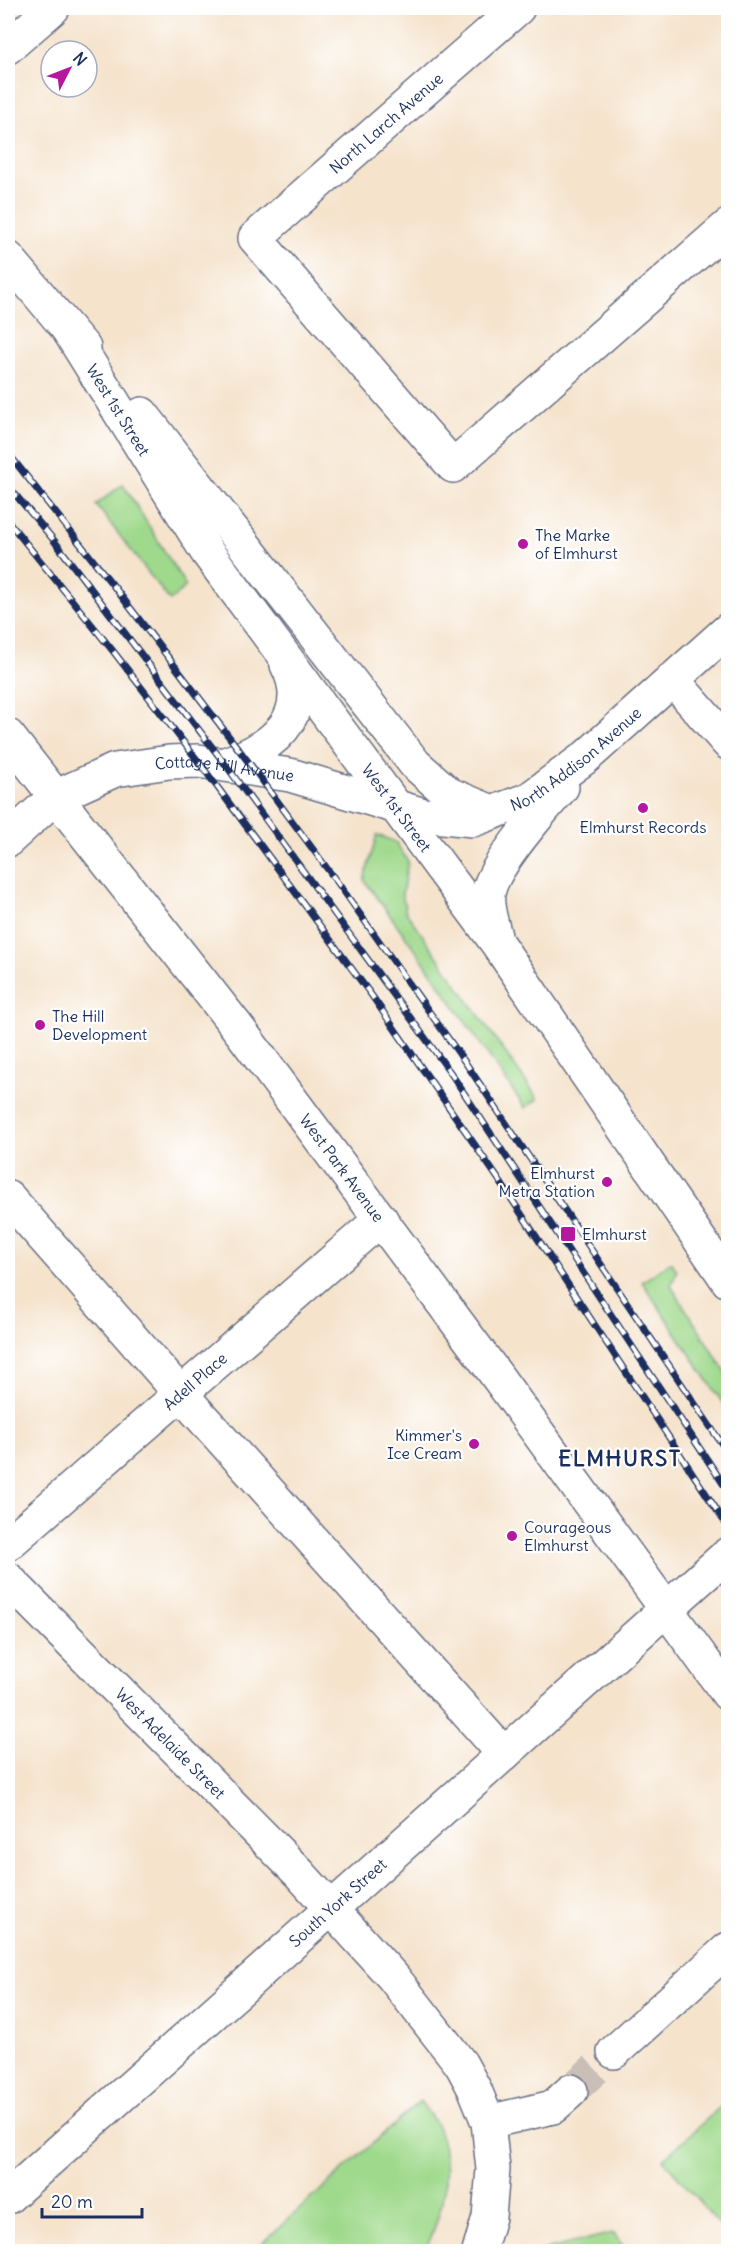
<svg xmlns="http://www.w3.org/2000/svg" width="736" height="2259" font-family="Delius,sans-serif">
<rect width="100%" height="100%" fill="#fff"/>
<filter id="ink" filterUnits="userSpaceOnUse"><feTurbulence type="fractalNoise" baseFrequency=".0167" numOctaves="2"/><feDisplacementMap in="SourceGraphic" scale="12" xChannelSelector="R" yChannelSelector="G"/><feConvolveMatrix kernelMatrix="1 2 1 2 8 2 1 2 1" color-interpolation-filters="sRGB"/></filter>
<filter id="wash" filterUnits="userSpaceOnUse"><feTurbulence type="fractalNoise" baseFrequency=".008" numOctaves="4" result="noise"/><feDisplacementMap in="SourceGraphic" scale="24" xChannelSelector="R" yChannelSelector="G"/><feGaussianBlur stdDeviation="1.35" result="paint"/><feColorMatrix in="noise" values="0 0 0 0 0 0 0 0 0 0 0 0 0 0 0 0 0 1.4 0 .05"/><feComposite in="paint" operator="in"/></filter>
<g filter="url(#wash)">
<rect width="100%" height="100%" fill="#f5e3cc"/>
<path fill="#9fd98b" stroke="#5d8474" stroke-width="1.5" d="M123 484 186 586 170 601 96 505Z
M377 835 396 842 408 862 402 894 406 912 538 1099 525 1108 422 959 364 880Z
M671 1262 677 1270 671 1286 728 1376V1411L642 1282Z
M728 2100V2235L663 2159Z
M420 2101C426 2110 434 2119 438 2129 454 2168 442 2215 425 2251H253Z
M612 2233 628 2251H541Z"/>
</g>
<g filter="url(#ink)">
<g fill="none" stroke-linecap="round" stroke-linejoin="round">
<path stroke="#c9bfb6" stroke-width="33" stroke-dasharray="33 16" stroke-linecap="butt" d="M571 2091 614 2052"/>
<g stroke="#676e84" stroke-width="36">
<g id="minor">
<path d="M518 8 255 238 453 466 728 226"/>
<path d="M8 47 53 8"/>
<path d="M8 258 84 348"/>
<path id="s1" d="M69 331 207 552 497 943 728 1281"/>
<path d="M142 414 415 764 449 794 492 812"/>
<path d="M672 679 728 743"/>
<path id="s2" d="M8 736 241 1032 491 1368 728 1694"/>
<path d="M225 764C270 749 314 717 287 665"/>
<path id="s3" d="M8 840 55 797 115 770 169 762 198 761 290 775 424 815 473 820 529 799 586 757 728 630"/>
<path d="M495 936C492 923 486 908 488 894 492 866 543 810 562 787"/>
<path d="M8 1197 181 1394 504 1754"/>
<path id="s4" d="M8 1544 381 1219"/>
<path id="s5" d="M8 1579 299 1873 393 1977 461 2064 475 2090 488 2122 493 2169 489 2217 479 2252"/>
<path d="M614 2052 728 1949"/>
<path d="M488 2122 553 2107 571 2091"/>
<path id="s6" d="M8 2197 728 1554"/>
</g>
</g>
<use href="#minor" stroke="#fff" stroke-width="33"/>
<g stroke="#1b2f5e" stroke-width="7">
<path id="rail" d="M8 453 112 584 253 768 340 886 467 1065 728 1453
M8 486 52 538 225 764 450 1072 728 1491
M8 521 113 651 198 761 372 996 497 1177 728 1527"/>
</g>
<use href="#rail" stroke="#fff" stroke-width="4.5" stroke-dasharray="14" stroke-linecap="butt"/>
</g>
</g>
<g fill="#b5179e" stroke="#fff" stroke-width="2">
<circle cx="523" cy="544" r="6"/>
<circle cx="643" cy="808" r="6"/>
<circle cx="40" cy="1025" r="6"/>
<circle cx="607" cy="1182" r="6"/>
<rect x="560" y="1226" width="16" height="16" rx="3"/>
<circle cx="474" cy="1444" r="6"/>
<circle cx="512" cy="1536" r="6"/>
</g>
<g text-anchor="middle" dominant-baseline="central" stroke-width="4.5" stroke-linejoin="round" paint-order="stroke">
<g font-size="16" fill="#1b2f5e" stroke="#fff">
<text transform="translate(386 123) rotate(-41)">North Larch Avenue</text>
<text stroke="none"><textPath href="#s1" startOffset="93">West 1st Street</textPath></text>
<text stroke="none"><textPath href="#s3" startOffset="616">North Addison Avenue</textPath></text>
<text stroke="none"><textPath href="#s3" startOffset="240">Cottage Hill Avenue</textPath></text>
<text stroke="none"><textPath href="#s1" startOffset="579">West 1st Street</textPath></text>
<text stroke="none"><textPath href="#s2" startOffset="546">West Park Avenue</textPath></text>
<text stroke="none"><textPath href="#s4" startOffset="248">Adell Place</textPath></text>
<text stroke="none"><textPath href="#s5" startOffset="231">West Adelaide Street</textPath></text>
<text stroke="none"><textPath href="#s6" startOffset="442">South York Street</textPath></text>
</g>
<g font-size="16" fill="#1b2f5e" stroke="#fff" text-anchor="start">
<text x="535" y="535">The Marke<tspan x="535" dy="18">of Elmhurst</tspan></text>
<text x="643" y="827" text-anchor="middle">Elmhurst Records</text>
<text x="52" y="1016">The Hill<tspan x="52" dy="18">Development</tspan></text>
<text x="595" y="1173" text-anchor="end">Elmhurst<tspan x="595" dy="18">Metra Station</tspan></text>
<text x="582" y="1234">Elmhurst</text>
<text x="462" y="1435" text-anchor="end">Kimmer's<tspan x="462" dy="18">Ice Cream</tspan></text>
<text x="524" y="1527">Courageous<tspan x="524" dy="18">Elmhurst</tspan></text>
</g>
<g font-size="22" font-weight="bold" letter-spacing="1.5" fill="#1b2f5e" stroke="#fff">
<text x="620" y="1458">ELMHURST</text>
</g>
</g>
<rect width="736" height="2259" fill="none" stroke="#fff" stroke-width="30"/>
<g transform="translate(69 69) rotate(48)"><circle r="28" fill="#ffffff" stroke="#a4acbf" stroke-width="1.5"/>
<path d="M0-4.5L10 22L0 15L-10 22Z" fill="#b5179e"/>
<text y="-9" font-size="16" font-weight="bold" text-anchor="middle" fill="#1b2f5e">N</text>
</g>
<path d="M42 2208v9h100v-9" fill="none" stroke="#1b2f5e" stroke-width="3"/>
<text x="51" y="2208" font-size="18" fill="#1b2f5e" stroke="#ffffff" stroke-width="4.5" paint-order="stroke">20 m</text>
</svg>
